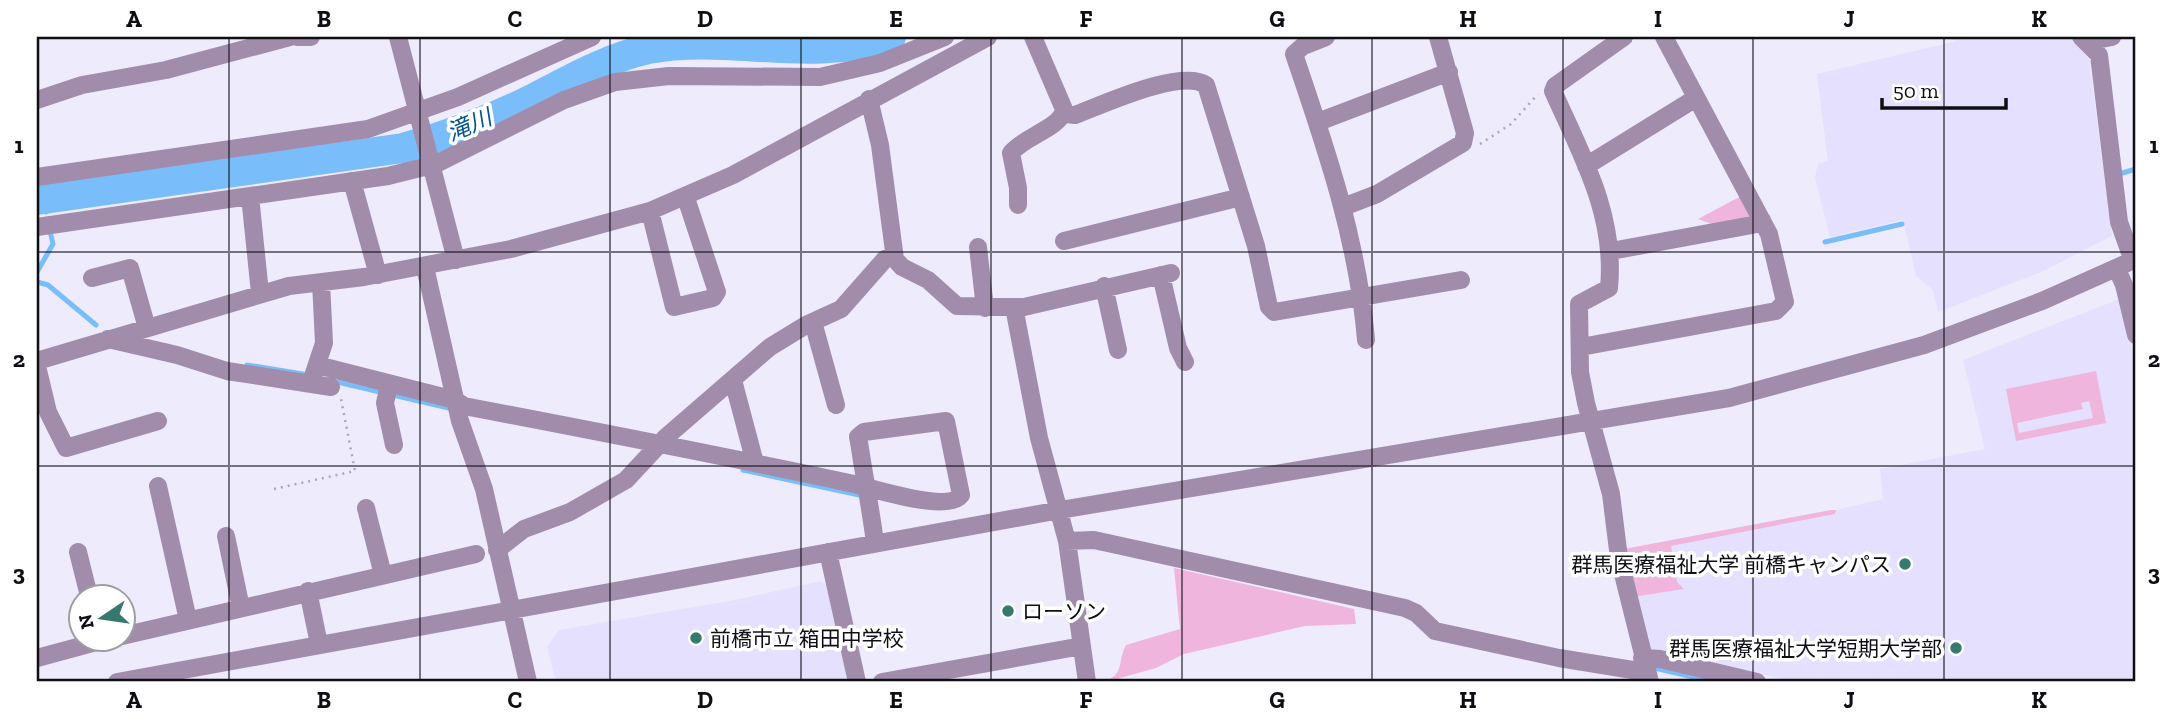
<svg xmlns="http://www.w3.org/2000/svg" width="2173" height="719" font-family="'Zilla Slab','Noto Sans JP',serif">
<rect width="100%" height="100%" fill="#eeebfc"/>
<path fill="#e5e0fd" d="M1942 37H2070L2089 59 2112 236 2041 272 1938 312 1933 290 1916 276 1903 220 1830 237 1815 177 1818 164 1828 161 1817 74 1957 41Z
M2122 298 2136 368V682H1796L1650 651 1635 601 1639 596 1683 589 1677 582 1671 546 1835 514 1836 510 1883 499 1880 469 1985 449 1963 360Z
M821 581 827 586 848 682H556L547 647 559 630 735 600Z"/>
<path fill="#efb5dd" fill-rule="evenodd" d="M1745 194 1752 211 1749 218 1712 224 1698 219Z
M2096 371 2106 423 2016 441 2006 389ZM2089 401 2093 418 2019 433 2017 423 2083 409 2081 403Z
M1831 510H1836L1835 514 1671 546 1677 582 1684 589 1639 596 1635 601 1624 549Z
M1174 568 1354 609 1356 624 1305 626 1184 654 1156 668 1120 678 1117 682H1102C1125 676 1117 662 1126 645L1180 629Z"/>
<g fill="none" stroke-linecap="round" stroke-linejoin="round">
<path stroke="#79befb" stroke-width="5" d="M2119 174 2136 169
M43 199 46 212
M1825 242 1902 224
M37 272 53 244 50 231
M37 282 48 285 96 325
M247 365 303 374
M333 381 453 409
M743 470 864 496
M1650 667 1715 682"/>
<path stroke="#79befb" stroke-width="30" d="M37 200 403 148C449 135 493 119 536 97 573 78 608 58 648 49 729 34 808 64 891 37"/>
<path stroke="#aba8b6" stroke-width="2.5" stroke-dasharray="2 5" stroke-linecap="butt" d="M1480 144 1511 124 1538 94
M274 489 355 471 341 399"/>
<path stroke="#a28cab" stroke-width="18" d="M297 37H311
M398 37 456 260
M1033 37 1066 114 1075 115C1102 105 1181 68 1206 85L1256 246 1269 307 1274 312 1461 280
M1326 37 1303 46 1294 54C1326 148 1358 241 1366 340
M1624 37 1555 86 1553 91C1582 156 1616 215 1609 288L1579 304 1580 372 1586 403 1611 494 1619 558 1650 682
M2081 37 2099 55 2119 222 2133 261
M2086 42 2112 37
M869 99 880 145 895 259 902 267 928 280 957 306 1024 307 1171 273
M37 100 82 85 166 70 290 37
M1318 122 1449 72
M1586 166 1696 98
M37 177 368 129 458 97 592 37
M352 181 378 275
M250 196 260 293
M1018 205V188L1011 153C1025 136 1058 129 1064 111
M1343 207 1377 194 1463 143 1465 133 1438 37
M650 211 674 307 713 298 717 292 686 198
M37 227 388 176 436 164 564 100 615 82 669 76 820 77 880 63 945 37
M1064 241 1241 197
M978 247 985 308
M1611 251 1752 225 1762 220
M425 267 460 421 484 489 528 682
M2117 269 2124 285 2136 335
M1161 275 1178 348 1185 362
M92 278 130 268 147 328
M1104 286 1118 350
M1014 307 1039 438 1067 541 1087 682
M813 322 836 405
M108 339 177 355 227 371 331 387
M1581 347 1776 311 1785 302 1769 234 1664 37
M37 361 289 286 364 277 511 249 650 211 733 175 988 37
M317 365 455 400 464 406C595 431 725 456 854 484 875 489 948 513 961 495L946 421 864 432 858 437 859 442C864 476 871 510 875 543
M37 366 48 412 66 448 158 421
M313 376 324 343 321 282
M733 380 755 463
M389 385 385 403 394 445
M158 486 188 620
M366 508 383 575
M226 536 241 608
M1067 541 1094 540 1405 608 1416 613 1435 631 1559 658 1645 672
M497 550 524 529 570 512 626 480 666 437 770 347 806 325 841 309 885 259 894 255
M78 552 89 596
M828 552 857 682
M308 591 319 644
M122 636 476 554
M37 658 111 638
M1642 658 1660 659 1757 682
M117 682 1060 510 1729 398 1924 345 2042 301 2136 259
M882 682 1082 646"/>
</g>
<path fill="none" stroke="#0f0e15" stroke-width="2" stroke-opacity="0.55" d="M229 37V682M420 37V682M610 37V682M801 37V682M991 37V682M1182 37V682M1372 37V682M1563 37V682M1753 37V682M1944 37V682M37 252H2136M37 466H2136"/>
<g fill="#377a6d" stroke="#fff" stroke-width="2.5">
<circle cx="1905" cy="564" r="7"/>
<circle cx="1008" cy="611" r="7"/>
<circle cx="696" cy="638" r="7"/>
<circle cx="1956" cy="648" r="7"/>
</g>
<g text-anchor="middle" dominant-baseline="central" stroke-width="7" stroke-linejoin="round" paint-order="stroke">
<g font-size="21" fill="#0f0e15" stroke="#fff" text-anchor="end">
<text x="1891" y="564">群馬医療福祉大学 前橋キャンパス</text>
<text x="1022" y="611" text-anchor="start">ローソン</text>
<text x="710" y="638" text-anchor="start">前橋市立 箱田中学校</text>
<text x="1942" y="648">群馬医療福祉大学短期大学部</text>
</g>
<g font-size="23" font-style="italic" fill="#02568d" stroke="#fff">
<text transform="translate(469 125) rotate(-23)">滝川</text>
</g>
</g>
<rect width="2173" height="719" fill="none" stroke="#ffffff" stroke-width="77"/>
<g transform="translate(102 618) rotate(257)"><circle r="33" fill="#ffffff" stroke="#9f9fa1" stroke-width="2"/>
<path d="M0-5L12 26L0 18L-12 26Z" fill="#377a6d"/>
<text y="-10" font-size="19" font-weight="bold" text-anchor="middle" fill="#0f0e15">N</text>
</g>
<path d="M1882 98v10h124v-10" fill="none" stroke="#0f0e15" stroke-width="3.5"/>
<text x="1893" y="98" font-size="21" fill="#0f0e15" stroke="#ffffff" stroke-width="5" paint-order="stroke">50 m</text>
<rect x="38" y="38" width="2096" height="642" fill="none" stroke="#0f0e15" stroke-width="2.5"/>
<g font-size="23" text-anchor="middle" font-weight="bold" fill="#0f0e15">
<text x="134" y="27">A</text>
<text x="324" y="27">B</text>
<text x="515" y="27">C</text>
<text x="705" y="27">D</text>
<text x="896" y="27">E</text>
<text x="1086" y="27">F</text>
<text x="1277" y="27">G</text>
<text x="1468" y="27">H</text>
<text x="1658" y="27">I</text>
<text x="1849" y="27">J</text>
<text x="2039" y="27">K</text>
<text x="19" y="153">1</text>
<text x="2154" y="153">1</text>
<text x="19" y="367">2</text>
<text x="2154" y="367">2</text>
<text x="19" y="581">3</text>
<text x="2154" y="581">3</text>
<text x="134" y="708">A</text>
<text x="324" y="708">B</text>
<text x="515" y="708">C</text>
<text x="705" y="708">D</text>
<text x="896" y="708">E</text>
<text x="1086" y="708">F</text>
<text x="1277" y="708">G</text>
<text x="1468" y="708">H</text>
<text x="1658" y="708">I</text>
<text x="1849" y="708">J</text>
<text x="2039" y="708">K</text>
</g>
</svg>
